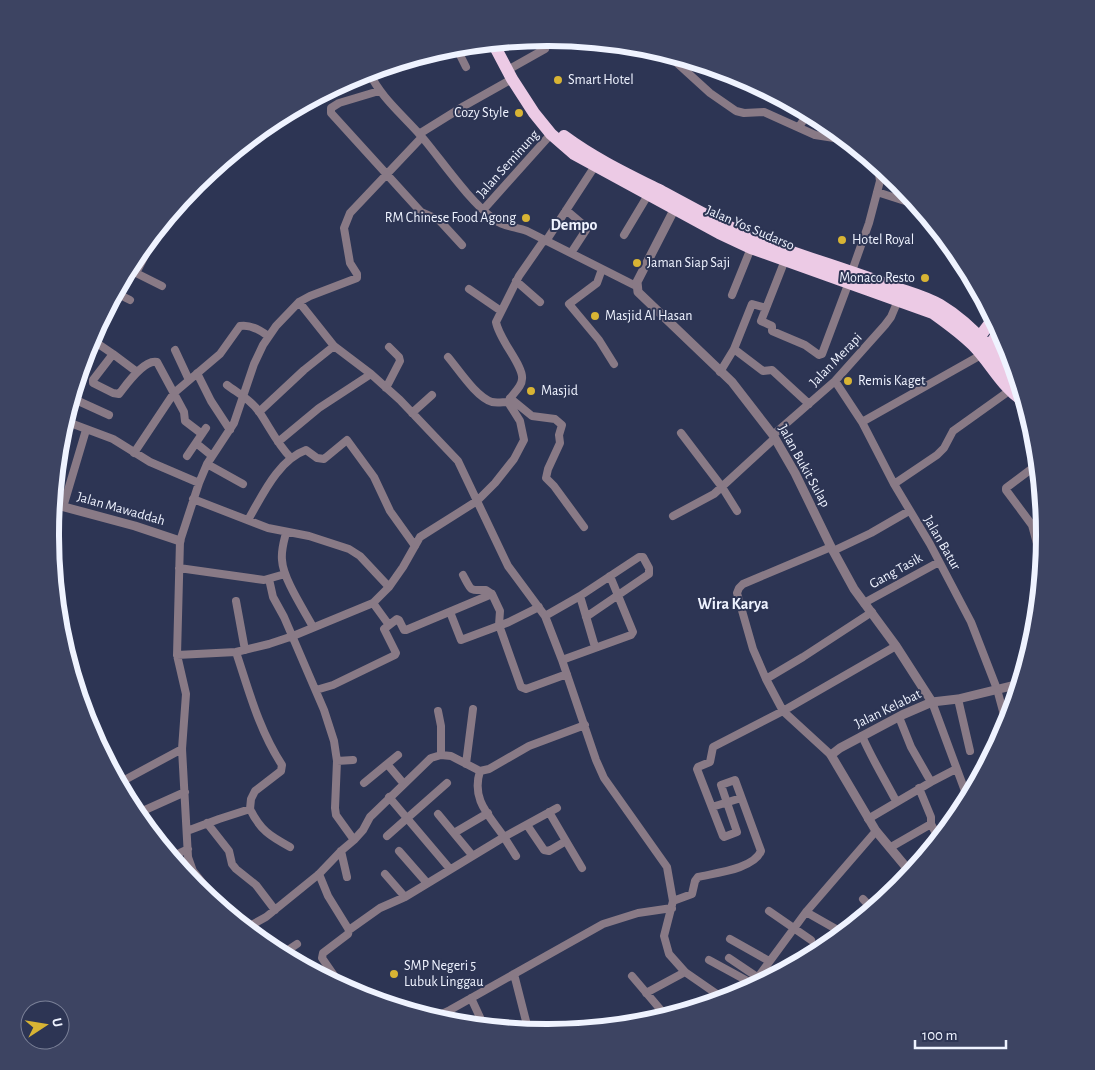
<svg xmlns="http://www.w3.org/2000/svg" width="1095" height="1070" font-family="'Alegreya Sans',sans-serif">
<rect width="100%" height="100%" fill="#2d3554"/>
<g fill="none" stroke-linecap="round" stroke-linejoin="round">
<path stroke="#897a86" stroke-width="8" d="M456 47 466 67
M666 53 710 93 736 111 744 113 764 112 815 135 847 140
M513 67 545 49
M369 72C381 98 403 115 422 137 443 162 469 201 495 220 504 227 517 227 527 231L636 286
M379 91 339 103 331 108V113L421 212 439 220 462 245
M799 127 808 113
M419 134 464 106 512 79
M213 169H215L216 167
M877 192 905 201
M483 210 551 134
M566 210 586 227V230L571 253
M624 235 648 195
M546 241 595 166
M785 260 761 321 772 326V331L805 345 819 355 822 354 849 282
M128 269 162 286
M602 269 597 283 569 304 599 340 614 364
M852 271 869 223 880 181 878 166
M136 273 158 230
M516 281 540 302
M469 289 501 311
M116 293 130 300
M732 295 751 248
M299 302 334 346 371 374 400 400 458 461 508 566 545 616 562 660 596 760 604 778 667 867 673 901 664 936 669 954 685 972 724 999
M104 314 107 315
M91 339 113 354 93 380V383L113 393 119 394C127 384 144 359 157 362L184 412 185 421 202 434
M734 349 763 371 772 370 809 404
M175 350 189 380
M113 354 137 372
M994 355 1006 342
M448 357C459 370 476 397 492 402 497 403 503 402 508 402
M720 372 734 349 752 304 766 308
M197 373 211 401 230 430
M835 381 862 422 894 484 930 544 971 622 997 689 1007 726
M227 385C239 394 251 400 260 413 270 428 278 445 291 458
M386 388 400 361 399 357 389 347
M510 398 532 416 555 419 562 425 559 435 560 443 548 469 546 478 554 486 584 527
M508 402C512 394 522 387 522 379 524 366 499 340 496 322L519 276 544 240
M259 412 304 370 334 346
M412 413 432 395
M65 421 113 439 150 462 199 483
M66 422 76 400 109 415
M862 422 981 355
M681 433 722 487 737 511
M773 435 835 381 885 325 891 317 899 298
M278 442 319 408 371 374
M196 443 212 456
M134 453 174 393 220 354 240 326C250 324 260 330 268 336
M187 456 206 428
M207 464 243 484
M1038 464 1006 488V490L1032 525 1042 562
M894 484 937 455 944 448 953 431 1009 391
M193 499 268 528 309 536 349 549 360 556 389 587
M63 507 86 430
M673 516 714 494 775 438
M248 520C262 496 278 460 306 450L317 458 324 459 347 440 374 477 390 511 415 546
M1034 531 1044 524
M286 533C284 541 281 550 282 560 283 579 304 610 313 627
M833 551 871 533 909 511
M179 568 264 580 285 574
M463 575C472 592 469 590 486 590L492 594
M269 579 273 597 284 617 324 710 334 741 337 761 335 808 336 815 354 840
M580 596 595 647
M236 601 245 650
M373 603 389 625
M864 603 939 562
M450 612 461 640 509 622 539 607
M545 616 580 596 639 557H643L649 568V574L586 617
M177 655 236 652 269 644 293 636 373 603 389 587 403 567 420 537 477 501 495 483 514 459 524 440 520 421 508 402
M562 660 631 635 633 632 610 576
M766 679 803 657 872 612
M316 690 333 685 395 655 396 653 384 629 397 619 399 620 404 630H406L492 594 500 611 499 625 521 687 526 689 567 674
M958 699 970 751
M932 702 968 799
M438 711 441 726V755
M899 717 911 747 931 782
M862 736C872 759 885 780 896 801
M831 755 783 711 766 679 753 649 737 593 739 588 743 584 831 547
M337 761 353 760
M387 764 404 784
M466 764 473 709
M119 783 182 749
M364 783 398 755
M389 797 450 869
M712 807 741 798
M250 809C260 830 270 836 290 847
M136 814 185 792
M438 814 472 855
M868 819 931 782 956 769
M207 823 229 851 232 864 236 869 256 885 275 910
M931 824 939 839
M527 825 544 850 549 851 566 841 549 812
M187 831 219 819 250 809 251 799 255 791 281 771 282 765C259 730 249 691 236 652
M454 833 488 813
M387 836 447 783
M566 841 582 868
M891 847 931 824V817L919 788
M341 851 347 877
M399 851 427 883
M516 856 504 837 557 808
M171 857 188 849
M319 874 328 896 349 930
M385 874 405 897
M863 899 872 909
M673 901 692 894 695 881 698 877C715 873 754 869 761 851L735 780 721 785 737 832 724 837 723 836 697 769 698 767 710 762 713 747 783 711 896 646
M225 911 193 871 188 857 182 749 186 694 177 655 180 541 199 483 207 464 234 423 254 364 263 345 276 326 299 302 310 296 357 278V274L350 263 344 228 350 213 422 137
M769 911 811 940
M806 912 843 933
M246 928 266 917 319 874 341 851 354 840 363 830 370 817 431 758 441 755 451 756 480 771 489 769 529 746 585 725
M730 939 769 961
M282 954 297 944
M729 958 763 981
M709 960 753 984
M514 974 527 1025 532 1031
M632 976 666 1016
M342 987 322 958 323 953 348 934 349 930 380 908 405 897 504 837C489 815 471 800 480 771
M750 988 806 912 876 831
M646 993 685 972
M471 998 484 1026
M433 1018 450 1010 603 924 638 913 672 908"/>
<path stroke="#897a86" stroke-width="9" d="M674 210 637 282 638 292 732 382 773 435 795 473 831 547 854 589 896 646 932 702
M53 504 135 526 180 541
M911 873 876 831 831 755 840 748 902 715 932 702 958 699 1020 684"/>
<path stroke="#eccae5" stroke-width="12" d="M493 43 512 79 534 113 551 134 574 154 719 233 751 248 933 313C947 323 961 333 973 345 991 363 1002 388 1025 402
M564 136C595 159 629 175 663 192 695 209 727 228 762 241 804 257 848 270 891 286 907 292 925 296 940 305 972 324 1010 366 1024 401
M975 343 993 319
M983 354 1000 331"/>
</g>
<g fill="#d8b434" stroke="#2d3554" stroke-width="2">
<circle cx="558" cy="80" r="5"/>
<circle cx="519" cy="113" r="5"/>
<circle cx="526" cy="218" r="5"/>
<circle cx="842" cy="240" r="5"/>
<circle cx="637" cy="263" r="5"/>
<circle cx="925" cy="278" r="5"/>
<circle cx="595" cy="316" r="5"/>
<circle cx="848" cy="381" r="5"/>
<circle cx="531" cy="391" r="5"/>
<circle cx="394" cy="974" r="5"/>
</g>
<g text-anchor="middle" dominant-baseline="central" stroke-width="4" stroke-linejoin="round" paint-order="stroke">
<g font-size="14" fill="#eff3ff" stroke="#2d3554" text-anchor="start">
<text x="568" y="80">Smart Hotel</text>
<text x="509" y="113" text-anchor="end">Cozy Style</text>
<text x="516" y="218" text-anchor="end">RM Chinese Food Agong</text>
<text x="852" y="240">Hotel Royal</text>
<text x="647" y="263">Jaman Siap Saji</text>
<text x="915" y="278" text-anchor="end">Monaco Resto</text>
<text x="605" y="316">Masjid Al Hasan</text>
<text x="858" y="381">Remis Kaget</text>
<text x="541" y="391">Masjid</text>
<text x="404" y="966">SMP Negeri 5<tspan x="404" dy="16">Lubuk Linggau</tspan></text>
</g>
<g font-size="14" fill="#eff3ff" stroke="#2d3554">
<text transform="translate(508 164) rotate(-48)">Jalan Seminung</text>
<text transform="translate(750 228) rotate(23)">Jalan Yos Sudarso</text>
<text transform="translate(836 360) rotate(-46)">Jalan Merapi</text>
<text transform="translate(804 466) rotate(61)">Jalan Bukit Sulap</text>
<text transform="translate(121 509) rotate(16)">Jalan Mawaddah</text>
<text transform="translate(942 543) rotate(60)">Jalan Batur</text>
<text transform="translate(896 571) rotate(-29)">Gang Tasik</text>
<text transform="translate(888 709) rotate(-26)">Jalan Kelabat</text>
</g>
<g font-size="16" font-weight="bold" fill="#eff3ff" stroke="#2d3554">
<text x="574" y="225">Dempo</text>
<text x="733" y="604">Wira Karya</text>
</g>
</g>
<path d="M0 0H1095V1070H0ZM547 46H548A488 488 0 0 1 1036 534V536A488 488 0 0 1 548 1024H547A488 488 0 0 1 59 536V534A488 488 0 0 1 547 46Z" fill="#3d4462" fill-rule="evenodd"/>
<path fill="none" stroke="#eff3ff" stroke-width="6" d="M547 46H548A488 488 0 0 1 1036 534V536A488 488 0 0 1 548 1024H547A488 488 0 0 1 59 536V534A488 488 0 0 1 547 46Z"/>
<g transform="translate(45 1025) rotate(78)"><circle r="24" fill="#2d3554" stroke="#7b8198"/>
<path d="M0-4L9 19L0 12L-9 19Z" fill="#d8b434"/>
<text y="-8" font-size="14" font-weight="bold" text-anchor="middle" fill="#eff3ff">U</text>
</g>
<path d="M915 1040v8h91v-8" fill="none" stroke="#eff3ff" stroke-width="2.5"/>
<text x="922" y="1040" font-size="15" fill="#eff3ff" stroke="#2d3554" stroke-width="4" paint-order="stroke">100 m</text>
</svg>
